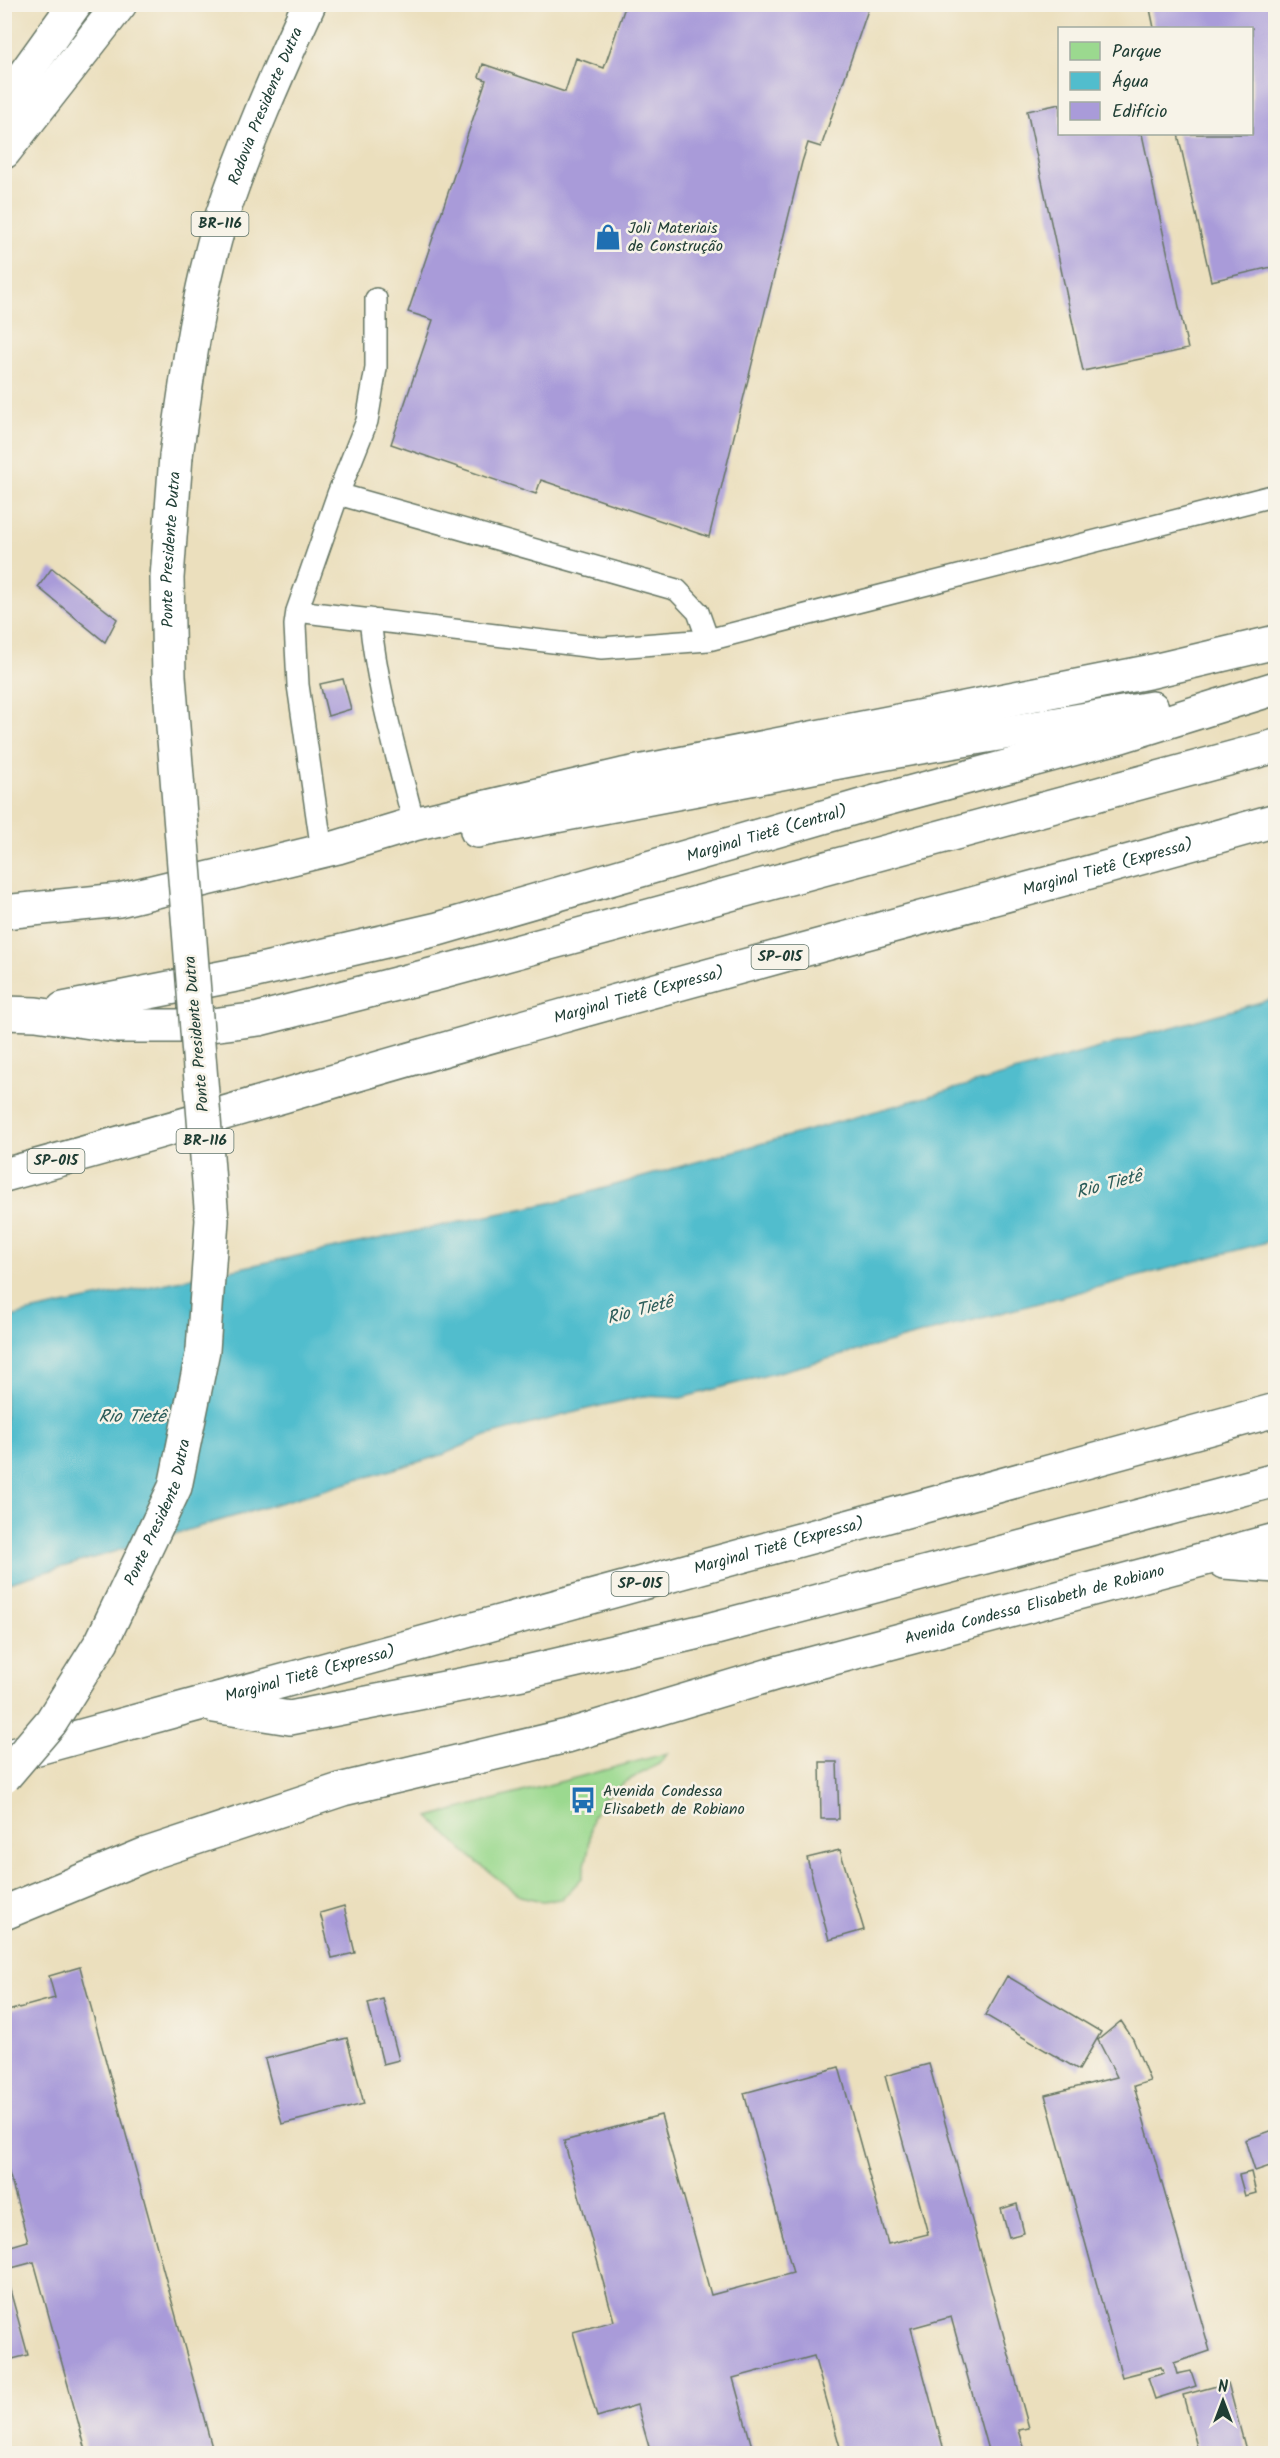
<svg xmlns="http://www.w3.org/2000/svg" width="1280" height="2458" font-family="Kalam,sans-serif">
<rect width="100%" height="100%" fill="#f7f3e8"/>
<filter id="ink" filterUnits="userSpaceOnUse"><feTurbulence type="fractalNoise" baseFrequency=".0167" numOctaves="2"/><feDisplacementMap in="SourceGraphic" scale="12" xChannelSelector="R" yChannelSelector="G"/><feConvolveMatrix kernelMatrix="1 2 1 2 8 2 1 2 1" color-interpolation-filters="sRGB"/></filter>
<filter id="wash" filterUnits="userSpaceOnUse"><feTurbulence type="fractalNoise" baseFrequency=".008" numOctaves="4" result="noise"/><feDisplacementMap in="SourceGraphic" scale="24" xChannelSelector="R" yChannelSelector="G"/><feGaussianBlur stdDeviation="1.35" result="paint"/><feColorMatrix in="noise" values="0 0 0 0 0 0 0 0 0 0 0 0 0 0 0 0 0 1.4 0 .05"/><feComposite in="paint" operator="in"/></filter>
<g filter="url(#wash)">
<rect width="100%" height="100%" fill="#ebdfbd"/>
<path fill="#9bd98f" stroke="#5d8b62" stroke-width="1.5" d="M668 1753 659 1764 627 1781 602 1800 592 1818 589 1848 582 1878 562 1899 542 1901 520 1896 468 1855 429 1817Z"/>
<path fill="#51bdcd" stroke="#387d80" stroke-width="1.5" d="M1275 998V1240L681 1398 644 1396 587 1409 486 1436 442 1455 5 1584V1319L29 1312 555 1202Z"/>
<g id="blocks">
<path fill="#a99bd9" d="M626 4H870L821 147 808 143 802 162 709 537 541 480 536 494 391 444 433 320 408 312 486 80 479 77 483 64 565 92 576 58 604 68Z
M1149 4H1276V266L1211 281 1178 134H1252V28H1154Z
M1060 104V134H1142L1188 349 1083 371 1027 111Z
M52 568 117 619 105 642 38 587Z
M343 679 351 709 328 716 320 684Z
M820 1762H837L839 1819H821Z
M840 1850 864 1930 829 1940 807 1858Z
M344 1906 355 1953 332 1958 320 1913Z
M80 1967 213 2451 205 2454H87L34 2262 4 2270V2248L28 2241 4 2155V2012L55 1998 49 1976Z
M1007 1976 1101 2032 1079 2070 985 2015Z
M383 1999 399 2060 383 2064 368 2003Z
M1121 2021 1133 2039 1150 2081 1134 2086 1210 2351 1174 2363 1177 2374 1191 2371 1196 2386 1155 2399 1148 2378 1164 2373 1161 2367 1122 2377 1045 2095 1117 2077 1098 2040Z
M347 2038 364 2104 282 2124 265 2059Z
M929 2064 1029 2428 1019 2430 1026 2454H989L951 2317 911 2328 945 2454H842L814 2356 733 2378 754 2454H651L637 2405 597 2417 573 2332 614 2321 564 2141 661 2115 711 2295 793 2273 744 2093 839 2067 888 2244 928 2234 885 2076Z
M1276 2129V2164L1255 2171 1245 2140Z
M1251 2172 1256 2193 1245 2196 1239 2175Z
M1017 2204 1024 2233 1009 2237 1001 2209Z
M5 2272 28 2355 5 2361Z
M1228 2383 1247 2454H1199L1183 2395Z"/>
</g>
</g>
<g filter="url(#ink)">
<use href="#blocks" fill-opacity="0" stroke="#667664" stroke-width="1.5"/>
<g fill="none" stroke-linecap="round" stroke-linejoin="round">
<g stroke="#667664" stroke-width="24">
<path id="lane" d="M338 494 367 421 376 368V299
M297 611 602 648 708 640 1276 495
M370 619C377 689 397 756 414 824
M322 851 298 685 295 625 297 611 338 494 677 590 698 612 708 640"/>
</g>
<g stroke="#667664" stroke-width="36">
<g id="highway">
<path d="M4 103 75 4"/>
<path d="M4 152 120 4"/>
<path id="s1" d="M176 456C187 377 197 296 221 219 245 146 277 74 309 4"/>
<path d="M477 831 897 751 1152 708"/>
<path d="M4 912 119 900 338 847 414 824 623 775 1153 671 1276 642"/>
<path id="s2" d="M63 1009 256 971 438 929 875 802 1121 736 1276 688"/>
<path d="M4 1013 36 1014 118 1026H203L259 1019 439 973 1276 746"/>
<path id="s3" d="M4 1175C190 1125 374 1068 559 1017 798 950 1038 888 1276 820"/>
<path d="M1224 1562 1276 1566"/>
<path d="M214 1706 290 1718 522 1673 712 1629 1276 1480"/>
<path id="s4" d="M12 1755 1276 1410"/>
<path id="s5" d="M4 1913 144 1855 343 1789 567 1736 777 1673 1276 1540"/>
</g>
</g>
<use href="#lane" stroke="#fff" stroke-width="21"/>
<use href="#highway" stroke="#fff" stroke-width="33"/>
<g stroke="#667664" stroke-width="36" stroke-linecap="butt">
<g id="highway-bridge">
<path id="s6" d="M4 1777 51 1722 102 1641 175 1487 203 1350 212 1220 169 676 167 578 176 456"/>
</g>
</g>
<use href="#highway-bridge" stroke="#fff" stroke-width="33"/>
</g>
</g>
<defs>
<g id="shop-bare" transform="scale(2.07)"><path d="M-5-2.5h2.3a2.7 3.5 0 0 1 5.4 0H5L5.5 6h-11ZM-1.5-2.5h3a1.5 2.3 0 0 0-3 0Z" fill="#1f6fb2" stroke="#f7f3e8" stroke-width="2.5" paint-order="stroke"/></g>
<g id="bus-bare" transform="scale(2.07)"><path d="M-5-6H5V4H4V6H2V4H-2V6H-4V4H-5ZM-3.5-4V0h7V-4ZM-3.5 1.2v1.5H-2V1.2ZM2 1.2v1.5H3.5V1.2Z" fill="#1f6fb2" stroke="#f7f3e8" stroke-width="2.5" paint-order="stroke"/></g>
</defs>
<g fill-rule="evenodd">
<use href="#shop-bare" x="608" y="237"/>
<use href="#bus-bare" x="583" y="1800"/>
</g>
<g text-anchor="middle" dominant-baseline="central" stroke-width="5" stroke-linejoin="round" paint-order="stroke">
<g fill="#f7f3e8" stroke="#60746a" stroke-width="1.5">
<rect x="191.5" y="212" width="57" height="24" rx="4.5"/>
<rect x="751.5" y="945" width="57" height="24" rx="4.5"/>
<rect x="176.5" y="1129" width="57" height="24" rx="4.5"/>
<rect x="27.5" y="1149" width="57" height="24" rx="4.5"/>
<rect x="611.5" y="1572" width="57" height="24" rx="4.5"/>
</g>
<g font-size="15" font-weight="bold" fill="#1f3d34">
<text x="220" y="224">BR-116</text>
<text x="780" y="957">SP-015</text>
<text x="205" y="1141">BR-116</text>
<text x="56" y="1161">SP-015</text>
<text x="640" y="1584">SP-015</text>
</g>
<g font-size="16" fill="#1f3d34" stroke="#f7f3e8">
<text stroke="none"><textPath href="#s1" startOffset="363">Rodovia Presidente Dutra</textPath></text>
<text stroke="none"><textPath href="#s6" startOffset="1281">Ponte Presidente Dutra</textPath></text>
<text stroke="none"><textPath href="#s2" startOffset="726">Marginal Tietê (Central)</textPath></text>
<text stroke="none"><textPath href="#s3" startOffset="1146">Marginal Tietê (Expressa)</textPath></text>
<text stroke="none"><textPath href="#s3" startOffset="660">Marginal Tietê (Expressa)</textPath></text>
<text transform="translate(197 1034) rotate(-95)">Ponte Presidente Dutra</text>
<text stroke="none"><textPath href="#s6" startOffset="309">Ponte Presidente Dutra</textPath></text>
<text stroke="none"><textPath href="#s4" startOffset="795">Marginal Tietê (Expressa)</textPath></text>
<text stroke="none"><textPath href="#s5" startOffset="1077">Avenida Condessa Elisabeth de Robiano</textPath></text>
<text stroke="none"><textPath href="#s4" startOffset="309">Marginal Tietê (Expressa)</textPath></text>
</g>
<g font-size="16" fill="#1f3d34" stroke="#f7f3e8" text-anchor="start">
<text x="628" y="228">Joli Materiais<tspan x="628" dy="18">de Construção</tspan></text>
<text x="603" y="1791">Avenida Condessa<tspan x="603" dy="18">Elisabeth de Robiano</tspan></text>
</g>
<g font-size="18" font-style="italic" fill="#2c5d5a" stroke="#f7f3e8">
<text transform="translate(1109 1185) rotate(-15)">Rio Tietê</text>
<text transform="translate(640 1311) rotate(-15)">Rio Tietê</text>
<text x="132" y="1417">Rio Tietê</text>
</g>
</g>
<rect width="1280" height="2458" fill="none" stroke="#f7f3e8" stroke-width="24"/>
<rect x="1058" y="27" width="195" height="108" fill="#f7f3e8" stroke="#a1aaa0" stroke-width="1.5"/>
<rect x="1070" y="42" width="30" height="18" fill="#9bd98f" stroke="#a1aaa0" stroke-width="1.5"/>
<text x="1112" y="57" font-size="18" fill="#1f3d34">Parque</text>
<rect x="1070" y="72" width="30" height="18" fill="#51bdcd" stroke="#a1aaa0" stroke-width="1.5"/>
<text x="1112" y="87" font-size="18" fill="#1f3d34">Água</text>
<rect x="1070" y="102" width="30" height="18" fill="#a99bd9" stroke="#a1aaa0" stroke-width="1.5"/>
<text x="1112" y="117" font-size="18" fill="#1f3d34">Edifício</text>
<g transform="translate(1223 2401)" stroke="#f7f3e8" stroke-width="4.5" paint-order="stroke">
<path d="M0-4.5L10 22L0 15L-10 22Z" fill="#1f3d34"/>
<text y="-9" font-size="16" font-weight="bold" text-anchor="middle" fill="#1f3d34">N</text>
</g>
</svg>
